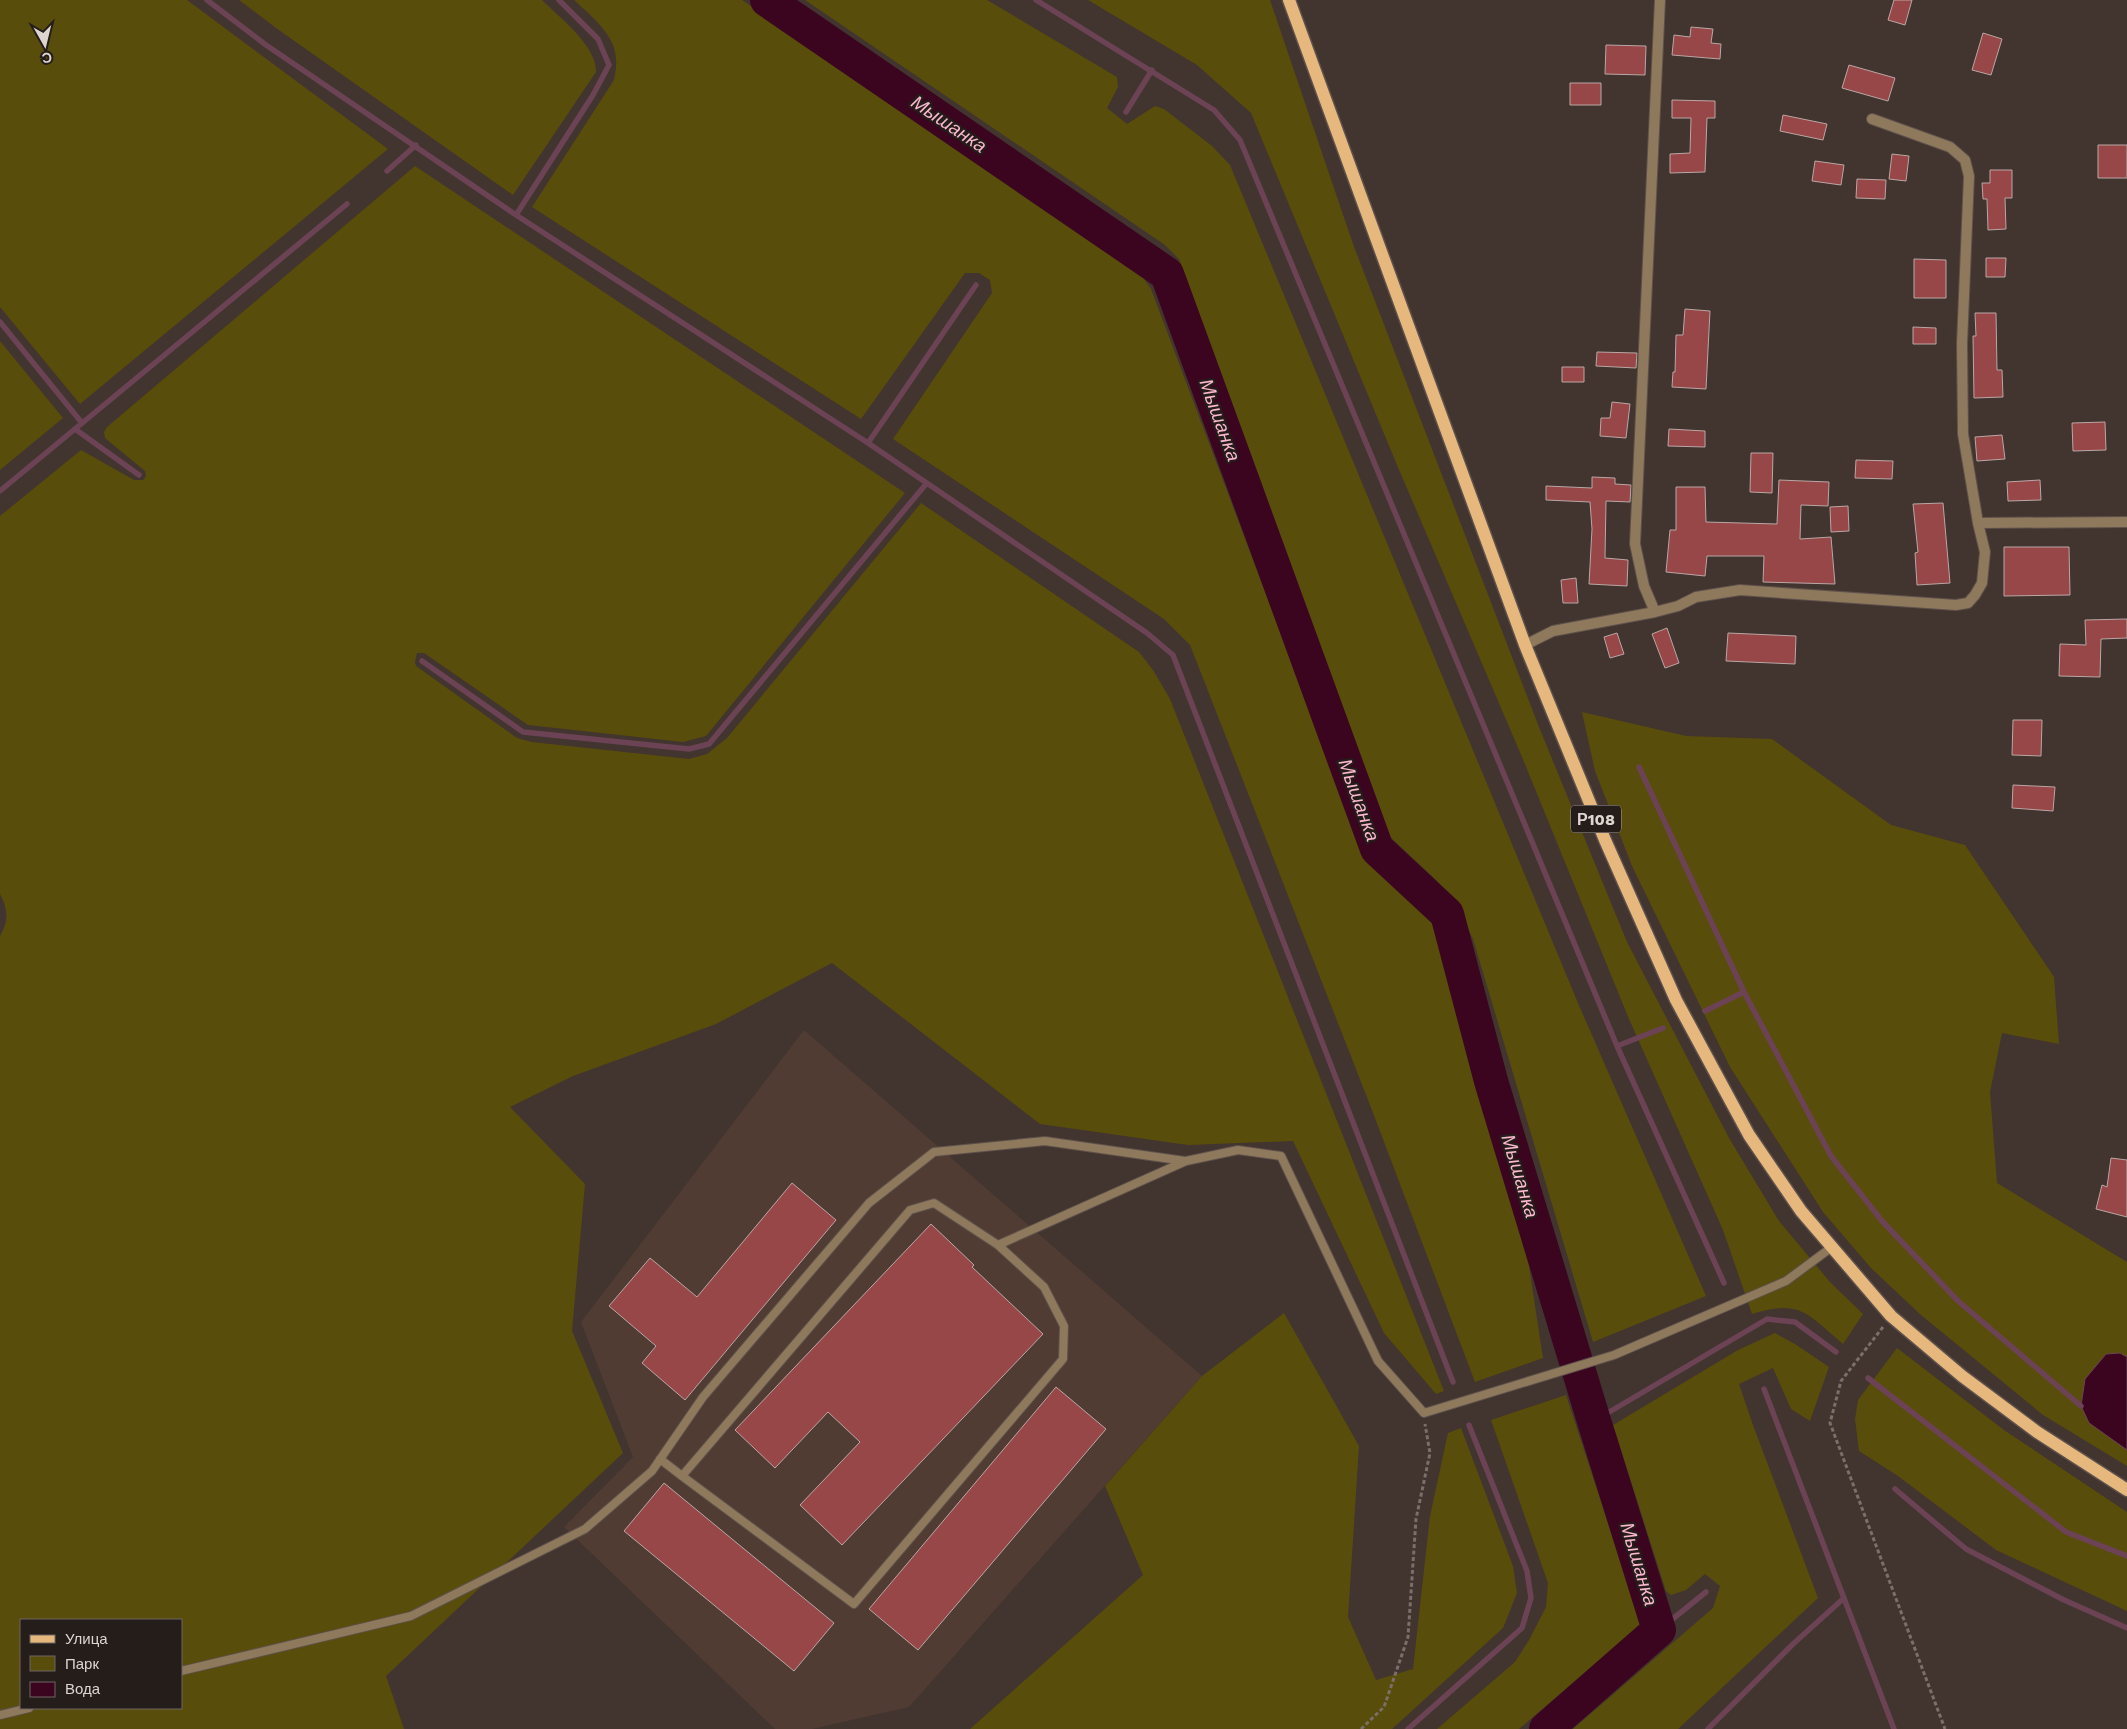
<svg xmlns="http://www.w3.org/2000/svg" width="2127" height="1729" font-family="'Work Sans',sans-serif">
<rect width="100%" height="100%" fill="#42342e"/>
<path fill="#503c33" d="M804 1030 1202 1376 909 1707 812 1729H775L564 1527 633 1457 581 1322Z"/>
<path fill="#594d0c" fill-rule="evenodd" d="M0 0H187L388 149 80 404 0 307Z
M239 0H542C560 18 597 46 596 72L513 195 276 28Z
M574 0H742L1136 267 1151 289 1363 852 1383 874 1424 908 1436 931 1529 1266 1543 1358 1475 1382 1370 1105 1190 645 1164 619 893 439 992 293 990 280 979 273H965L861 419 532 207 614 80C615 73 617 66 616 60 616 35 591 16 574 0Z
M805 0H987L1117 77 1118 87 1107 108 1127 124 1155 106 1164 109 1212 146 1230 165 1578 1003 1706 1296 1593 1342 1473 939 1454 901 1436 880 1385 832 1259 476 1179 259 1165 245Z
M1088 0H1270L1353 244 1539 727 1627 942 1729 1138 1779 1221 1830 1282 1863 1314 1843 1344C1807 1314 1801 1299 1752 1314L1723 1230 1629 1019 1522 757 1397 465 1251 113 1197 65Z
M415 166 905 493 706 736 683 742 528 725 424 653H417L415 662 416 666 517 738 532 742 689 759 707 754 727 738 921 503 1139 652 1153 670 1170 699 1444 1391 1436 1394 1384 1333 1293 1141 1188 1145 1040 1124 832 963 716 1024 573 1076 510 1107 585 1184 572 1331 623 1453 386 1676 404 1729H0V936C9 921 8 909 0 894V516L81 450 134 480H143L146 476 145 471 105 438 104 432 107 427ZM21 1620H181V1708H21Z
M0 341 63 418 0 470Z
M1582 712 1686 736 1772 739 1891 825 1965 845 2054 977 2059 1044 2002 1033 1990 1092 1997 1183 2127 1262V1466L2043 1415 1921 1315 1871 1268 1823 1212 1730 1067 1632 866 1595 771Z
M1284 1313 1359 1446 1348 1617 1376 1680 1413 1669 1430 1516 1448 1433 1461 1428 1513 1566 1517 1593 1503 1628 1392 1729H970L1143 1575 1105 1486 1202 1376Z
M1775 1333 1795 1344 1829 1367 1810 1421 1791 1409 1773 1368 1739 1384 1753 1425 1818 1598 1678 1729H1573L1713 1608 1720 1586 1705 1574 1686 1590 1671 1595 1666 1591 1613 1425 1738 1350Z
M1897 1348 2004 1430 2127 1512V1611L1996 1550 1898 1476 1859 1451 1855 1419 1858 1400Z
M1566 1395 1641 1624 1519 1729H1437L1515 1662 1529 1640 1546 1607 1548 1583 1491 1420Z"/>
<path fill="#3b0520" stroke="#6c4355" d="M2120 1353 2127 1357V1450L2089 1423 2081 1406 2085 1379 2106 1354Z"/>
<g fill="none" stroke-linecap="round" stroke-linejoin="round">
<path stroke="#6c4355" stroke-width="5.5" d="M207 0 266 45 516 215 868 443 1147 633 1173 655 1453 1382
M1036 0 1214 110 1240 140 1617 1046 1724 1283
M1126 112 1152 70
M387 171 416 145
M516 215 593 95 609 65 598 39 559 0
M0 322 82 423
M75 429 139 475
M868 443 976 285
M0 491 347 204
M422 661 523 732 689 749 709 744 926 484
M1639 767 1744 992 1831 1156 1882 1221 1958 1301 2081 1406
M1705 1011 1744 992
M1617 1046 1663 1028
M1868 1378 2066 1532 2127 1556
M1764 1389 1894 1729
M1594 1421 1767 1319 1795 1322 1836 1352
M1895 1489 1966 1549 2064 1600 2127 1628
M1659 1630 1706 1592
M1408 1729 1522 1628 1531 1598 1527 1571 1469 1425
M1708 1729 1793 1644 1844 1598"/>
<path stroke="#3b0520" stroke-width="34" d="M767 0 1167 274 1377 849 1447 914 1491 1081 1594 1421 1659 1630 1546 1729"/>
</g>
<path fill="#974747" stroke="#baa7a6" d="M1894 0H1912L1905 25 1888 20Z
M1691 27 1713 29 1711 43 1721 44 1720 59 1672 55 1674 35 1690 37Z
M1983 33 2002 39 1991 75 1972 70Z
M1606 45 1646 46 1645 75 1605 74Z
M1849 65 1895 78 1888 101 1842 88Z
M1570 83H1601V105H1570Z
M1672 100 1715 101V118H1707L1705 172 1670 173V154L1690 153 1691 118H1672Z
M1783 115 1827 124 1823 140 1780 131Z
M2098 145H2127V178H2098Z
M1892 154 1909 156 1906 181 1889 179Z
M1815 161 1844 165 1841 185 1812 181Z
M1990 170H2012V198H2005L2006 229 1988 230 1987 199H1983L1982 183H1990Z
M1857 179 1886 180 1885 199 1856 198Z
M1986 258H2006L2005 277H1986Z
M1914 259 1946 260V298H1914Z
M1685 309 1710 311 1706 389 1672 387 1673 372H1675L1676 335H1683Z
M1975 313H1996L1997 370H2002L2003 397 1974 398 1973 336H1976Z
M1913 327 1936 328V344H1913Z
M1597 352 1637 353 1636 368 1596 366Z
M1562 367H1584V382H1562Z
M1612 402 1630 404 1626 438 1600 436 1601 418H1610Z
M2105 422 2106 450 2073 451 2072 423Z
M1669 429 1705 431V447L1668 446Z
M2002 435 2005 459 1977 461 1975 437Z
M1751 453H1773L1772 493 1750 492Z
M1856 460 1893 461 1892 479 1855 478Z
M1592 477 1615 478V484L1631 485 1630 502 1606 501 1605 558 1628 560 1627 586 1589 584 1592 529 1590 502 1546 500V486L1592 488Z
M1779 480 1829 482 1828 506 1801 505 1800 539 1831 537 1835 584 1763 582 1764 556H1707L1705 576 1666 572 1670 530H1676V487H1705L1706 522 1777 524Z
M2040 480 2041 500 2008 501 2007 482Z
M1943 503 1950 583 1917 585 1915 553 1918 552 1913 504Z
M1848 506 1849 531 1831 532 1830 507Z
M2004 547H2069L2070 595 2004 596Z
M1576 578 1578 603H1563L1561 580Z
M2127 619V638L2101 639 2100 677 2059 676 2060 644 2086 645 2085 620Z
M1667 628 1679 663 1665 668 1652 634Z
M1617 633 1624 654 1610 658 1604 637Z
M1728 633 1796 636 1795 664 1726 661Z
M2013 720H2042L2041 756 2012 755Z
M2013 785 2055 787 2053 811 2012 808Z
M2111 1158 2127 1160V1217L2096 1209 2102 1185 2107 1187Z
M792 1183 836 1220 685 1400 642 1363 656 1346 609 1306 650 1258 697 1297Z
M931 1224 974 1265 972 1267 1043 1334 842 1545 800 1505 860 1442 828 1412 775 1468 735 1430Z
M1056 1387 1106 1429 918 1650 869 1609Z
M664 1483 834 1623 794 1671 624 1531Z"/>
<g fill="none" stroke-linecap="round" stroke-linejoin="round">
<g stroke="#5e514b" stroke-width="10">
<path id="lane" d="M660 1459 682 1476 910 1210 934 1203 998 1245 1186 1161 1238 1150 1281 1156 1378 1361 1424 1413 1614 1355 1786 1281 1832 1247
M682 1476 854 1604 1063 1359 1064 1326 1044 1287 998 1245
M181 1671 411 1616 585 1529 652 1471 703 1397 869 1203 934 1152 1045 1141 1185 1161
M0 1715 29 1708"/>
</g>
<g stroke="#5e514b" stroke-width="12">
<path id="street" d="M1872 119 1950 147 1965 160 1969 176 1962 344 1963 434 1978 523
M1655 612 1644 586 1635 544 1660 0
M1525 645 1553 631 1655 612 1678 606 1696 597 1740 590 1956 605 1968 603 1975 595 1982 583 1985 552 1978 523 2127 522"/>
</g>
<g stroke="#5e514b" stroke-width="15">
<path id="primary" d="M1289 0 1525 645 1605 840 1676 1000 1749 1135 1801 1211 1891 1316 1962 1376 2037 1432 2127 1490"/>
</g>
<path stroke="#7b6f69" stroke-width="3" stroke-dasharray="4 2.5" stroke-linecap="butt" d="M1883 1327 1841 1381 1830 1423 1945 1729
M1361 1729 1384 1707 1408 1637 1416 1519 1430 1453 1425 1424"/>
<use href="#lane" stroke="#8f795d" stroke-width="8"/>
<use href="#street" stroke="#8f795d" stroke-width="10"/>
<use href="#primary" stroke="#e6b87e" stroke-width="12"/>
</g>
<g text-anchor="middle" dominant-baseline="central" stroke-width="4.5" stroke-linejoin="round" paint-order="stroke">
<rect fill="#241d1a" stroke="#a69e9a" stroke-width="1" x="1571" y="805.5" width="50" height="27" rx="4"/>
<g font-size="16" font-weight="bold" fill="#ded5d1">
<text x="1596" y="819">Р108</text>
</g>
<g font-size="19" font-style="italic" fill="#fcb8d0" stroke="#241d1a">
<text transform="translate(949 124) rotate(34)">Мышанка</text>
<text transform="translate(1220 420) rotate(70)">Мышанка</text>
<text transform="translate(1359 800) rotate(70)">Мышанка</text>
<text transform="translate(1520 1176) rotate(73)">Мышанка</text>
<text transform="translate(1639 1564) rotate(73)">Мышанка</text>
</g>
</g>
<rect x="20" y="1619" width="162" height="90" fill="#241d1a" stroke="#6e6763"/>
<rect x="30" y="1635" width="25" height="8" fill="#e6b87e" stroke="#6e6763"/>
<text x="65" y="1644" font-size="15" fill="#ded5d1">Улица</text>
<rect x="30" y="1656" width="25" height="15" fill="#594d0c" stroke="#6e6763"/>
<text x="65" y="1669" font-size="15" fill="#ded5d1">Парк</text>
<rect x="30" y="1682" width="25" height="15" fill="#3b0520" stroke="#6e6763"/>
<text x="65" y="1694" font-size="15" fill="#ded5d1">Вода</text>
<g transform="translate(45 45) rotate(172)" stroke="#241d1a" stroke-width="4" paint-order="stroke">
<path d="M0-4L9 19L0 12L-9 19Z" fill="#ded5d1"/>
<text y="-8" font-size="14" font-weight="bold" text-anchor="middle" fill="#ded5d1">С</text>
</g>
</svg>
